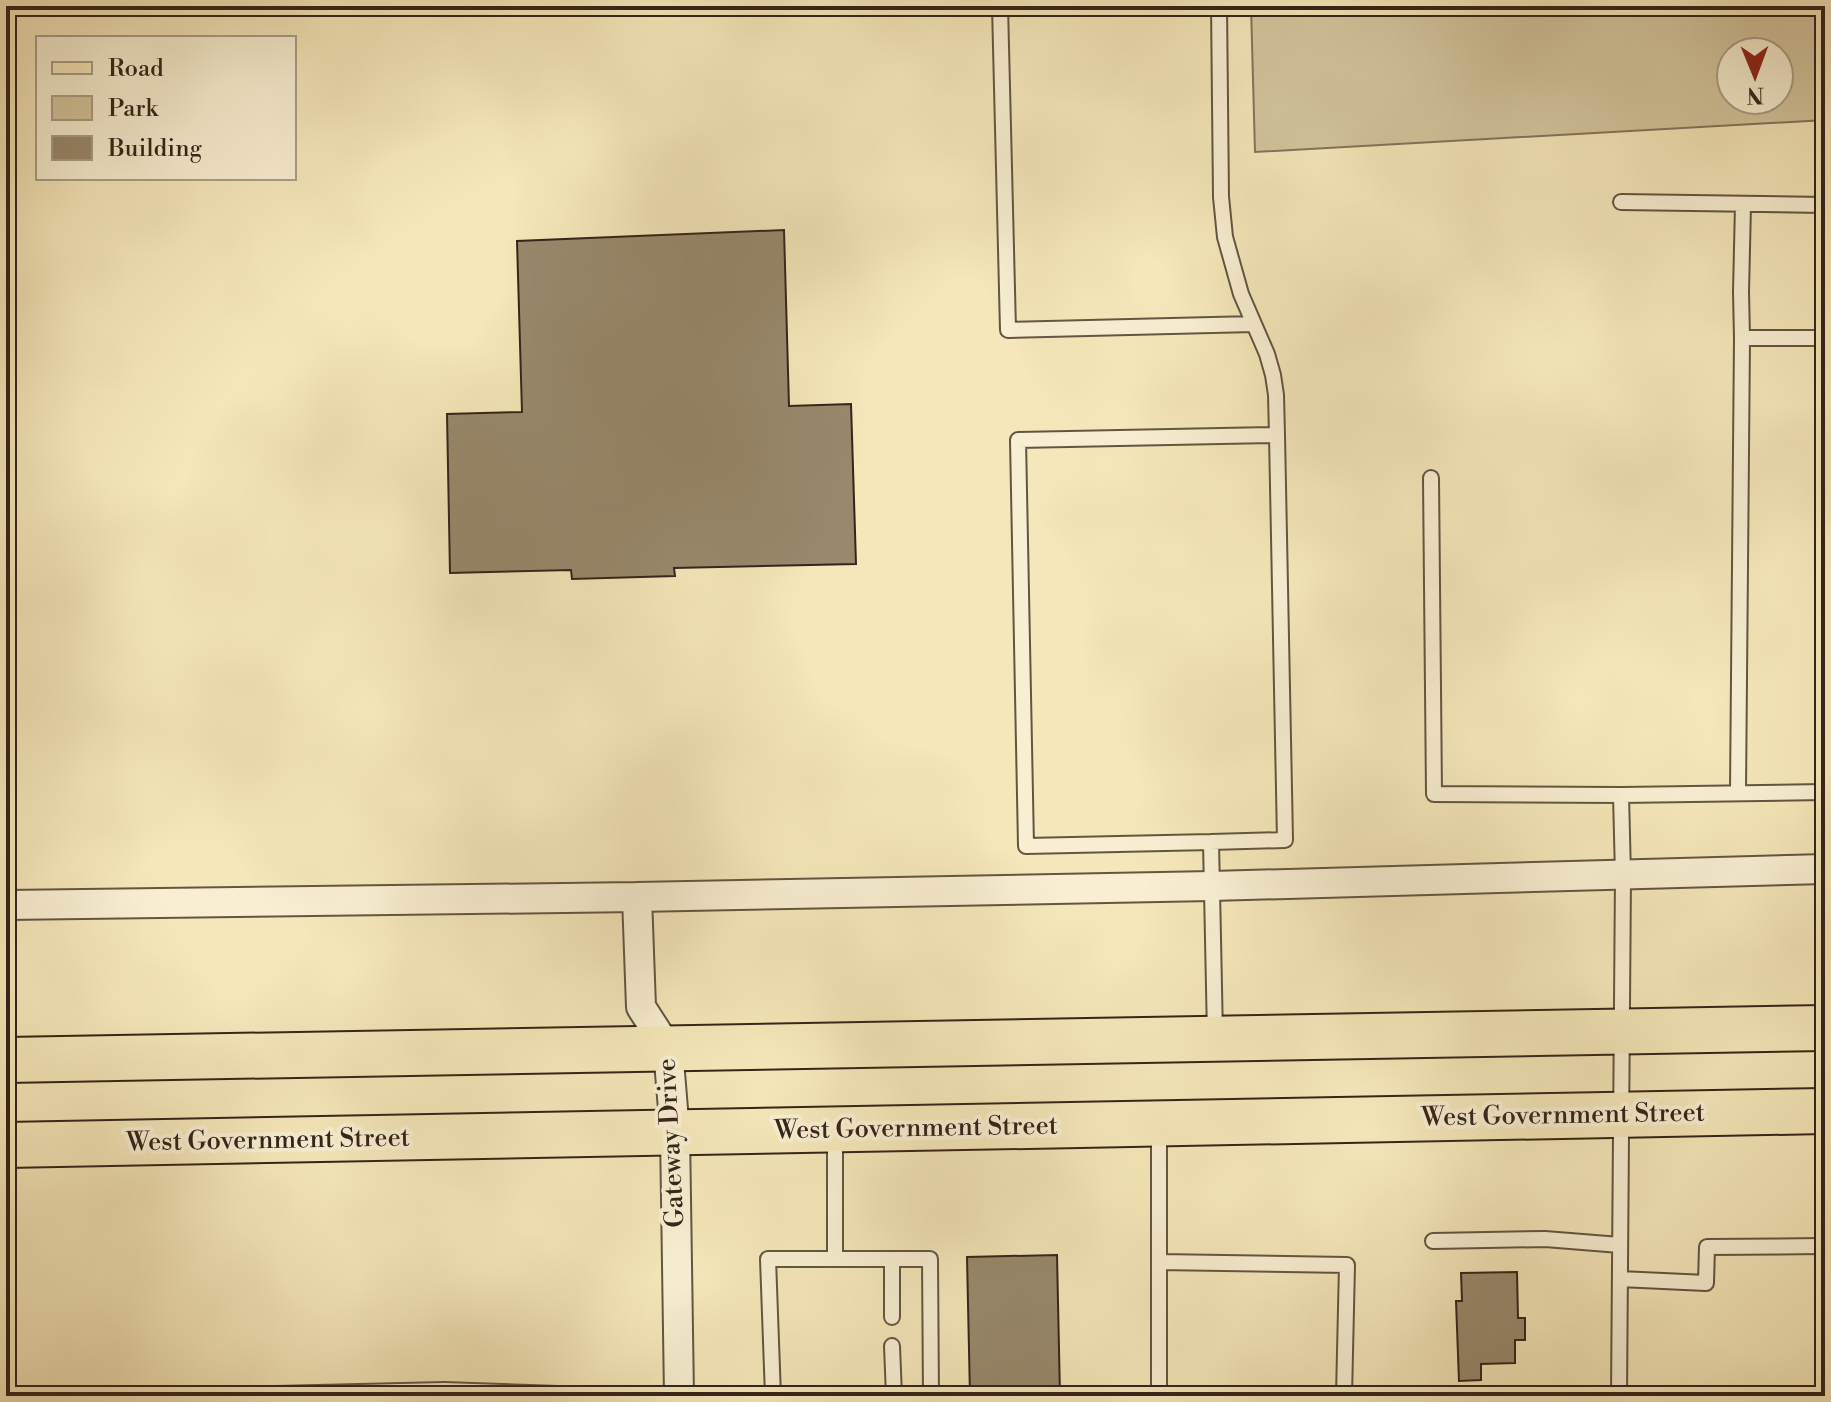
<svg xmlns="http://www.w3.org/2000/svg" width="1831" height="1402" font-family="'Libre Bodoni',serif">
<rect width="100%" height="100%" fill="#f5e7b9"/>
<filter id="stains"><feTurbulence type="fractalNoise" baseFrequency=".0025" numOctaves="4"/><feColorMatrix values="0 0 0 0 .2 0 0 0 0 .09 0 0 0 0 .02 0 0 0 .5 -.17"/></filter>
<radialGradient id="worn" r=".72"><stop offset=".6" stop-color="#630" stop-opacity="0"/><stop offset="1" stop-color="#630" stop-opacity=".3"/></radialGradient>
<path fill="#d4c69e" stroke="#84755c" stroke-width="2" fill-rule="evenodd" d="M1251 6H1825V120L1255 152ZM1731 52H1779V100H1731Z"/>
<path fill="#98896d" stroke="#34241a" stroke-width="2" d="M784 230 789 406 851 404 856 564 674 568 675 576 572 579 571 570 450 573 447 414 522 412 517 241Z
M1057 1255 1060 1396H970L967 1257Z
M1517 1272 1518 1318H1525V1340H1515V1363L1481 1364V1380L1459 1381 1456 1301H1462L1461 1273Z"/>
<g fill="none" stroke-linecap="round" stroke-linejoin="round">
<g stroke="#645542" stroke-width="18">
<path id="service" d="M1000 6 1008 330 1254 324
M1219 6 1221 197 1225 237 1241 294 1267 354 1273 375 1276 395 1277 435
M1621 202 1825 205
M1742 338 1741 292 1743 205
M1431 478 1434 794 1621 795
M1738 792 1742 338H1825
M1211 842 1026 846 1018 440 1277 435 1285 840 1211 842 1215 1035
M835 1136V1259
M1433 1241 1545 1239 1620 1245
M892 1260V1317
M1159 1262V1126
M1620 1279 1706 1283 1707 1247 1825 1246
M892 1346 894 1396
M184 1396 444 1390 616 1396
M773 1396 768 1259H930L931 1396
M1159 1396V1262L1347 1265 1344 1396
M1619 1396 1623 875 1621 795 1825 792"/>
</g>
<g stroke="#645542" stroke-width="32">
<path id="minor" d="M637 897 641 1007 668 1049 675 1133 679 1396
M6 905 637 897 1212 886 1825 869"/>
</g>
<g stroke="#34241a" stroke-width="48">
<path id="primary" d="M6 1060 1825 1028
M6 1145 1825 1111"/>
</g>
<use href="#service" stroke="#f8efd2" stroke-width="14"/>
<use href="#minor" stroke="#f8efd2" stroke-width="28"/>
<use href="#primary" stroke="#f5e7b9" stroke-width="44"/>
</g>
<g text-anchor="middle" dominant-baseline="central" stroke-width="8" stroke-linejoin="round" paint-order="stroke">
<g font-size="26" fill="#34241a" stroke="#f8efd2">
<text transform="translate(1563 1115) rotate(-1)">West Government Street</text>
<text transform="translate(916 1128) rotate(-1)">West Government Street</text>
<text transform="translate(268 1140) rotate(-1)">West Government Street</text>
<text transform="translate(671 1143) rotate(-93)">Gateway Drive</text>
</g>
</g>
<rect width="1831" height="1402" fill="none" stroke="#f5e7b9" stroke-width="32"/>
<rect x="8" y="8" width="1815" height="1386" fill="none" stroke="#34241a" stroke-width="4"/>
<rect x="16" y="16" width="1799" height="1370" fill="none" stroke="#34241a" stroke-width="2"/>
<rect x="36" y="36" width="260" height="144" fill="#f8efd2" stroke="#aa9e88" stroke-width="2"/>
<rect x="52" y="62" width="40" height="12" fill="#f5e7b9" stroke="#aa9e88" stroke-width="2"/>
<text x="108" y="76" font-size="24" fill="#34241a">Road</text>
<rect x="52" y="96" width="40" height="24" fill="#d4c69e" stroke="#aa9e88" stroke-width="2"/>
<text x="108" y="116" font-size="24" fill="#34241a">Park</text>
<rect x="52" y="136" width="40" height="24" fill="#98896d" stroke="#aa9e88" stroke-width="2"/>
<text x="108" y="156" font-size="24" fill="#34241a">Building</text>
<g transform="translate(1755 76) rotate(179)"><circle r="38" fill="#f8efd2" stroke="#aa9e88" stroke-width="2"/>
<path d="M0-6L14 30L0 20L-14 30Z" fill="#8f2418"/>
<text y="-12" font-size="22" font-weight="bold" text-anchor="middle" fill="#34241a">N</text>
</g>
<rect width="100%" height="100%" filter="url(#stains)"/>
<rect width="100%" height="100%" fill="url(#worn)"/>
</svg>
